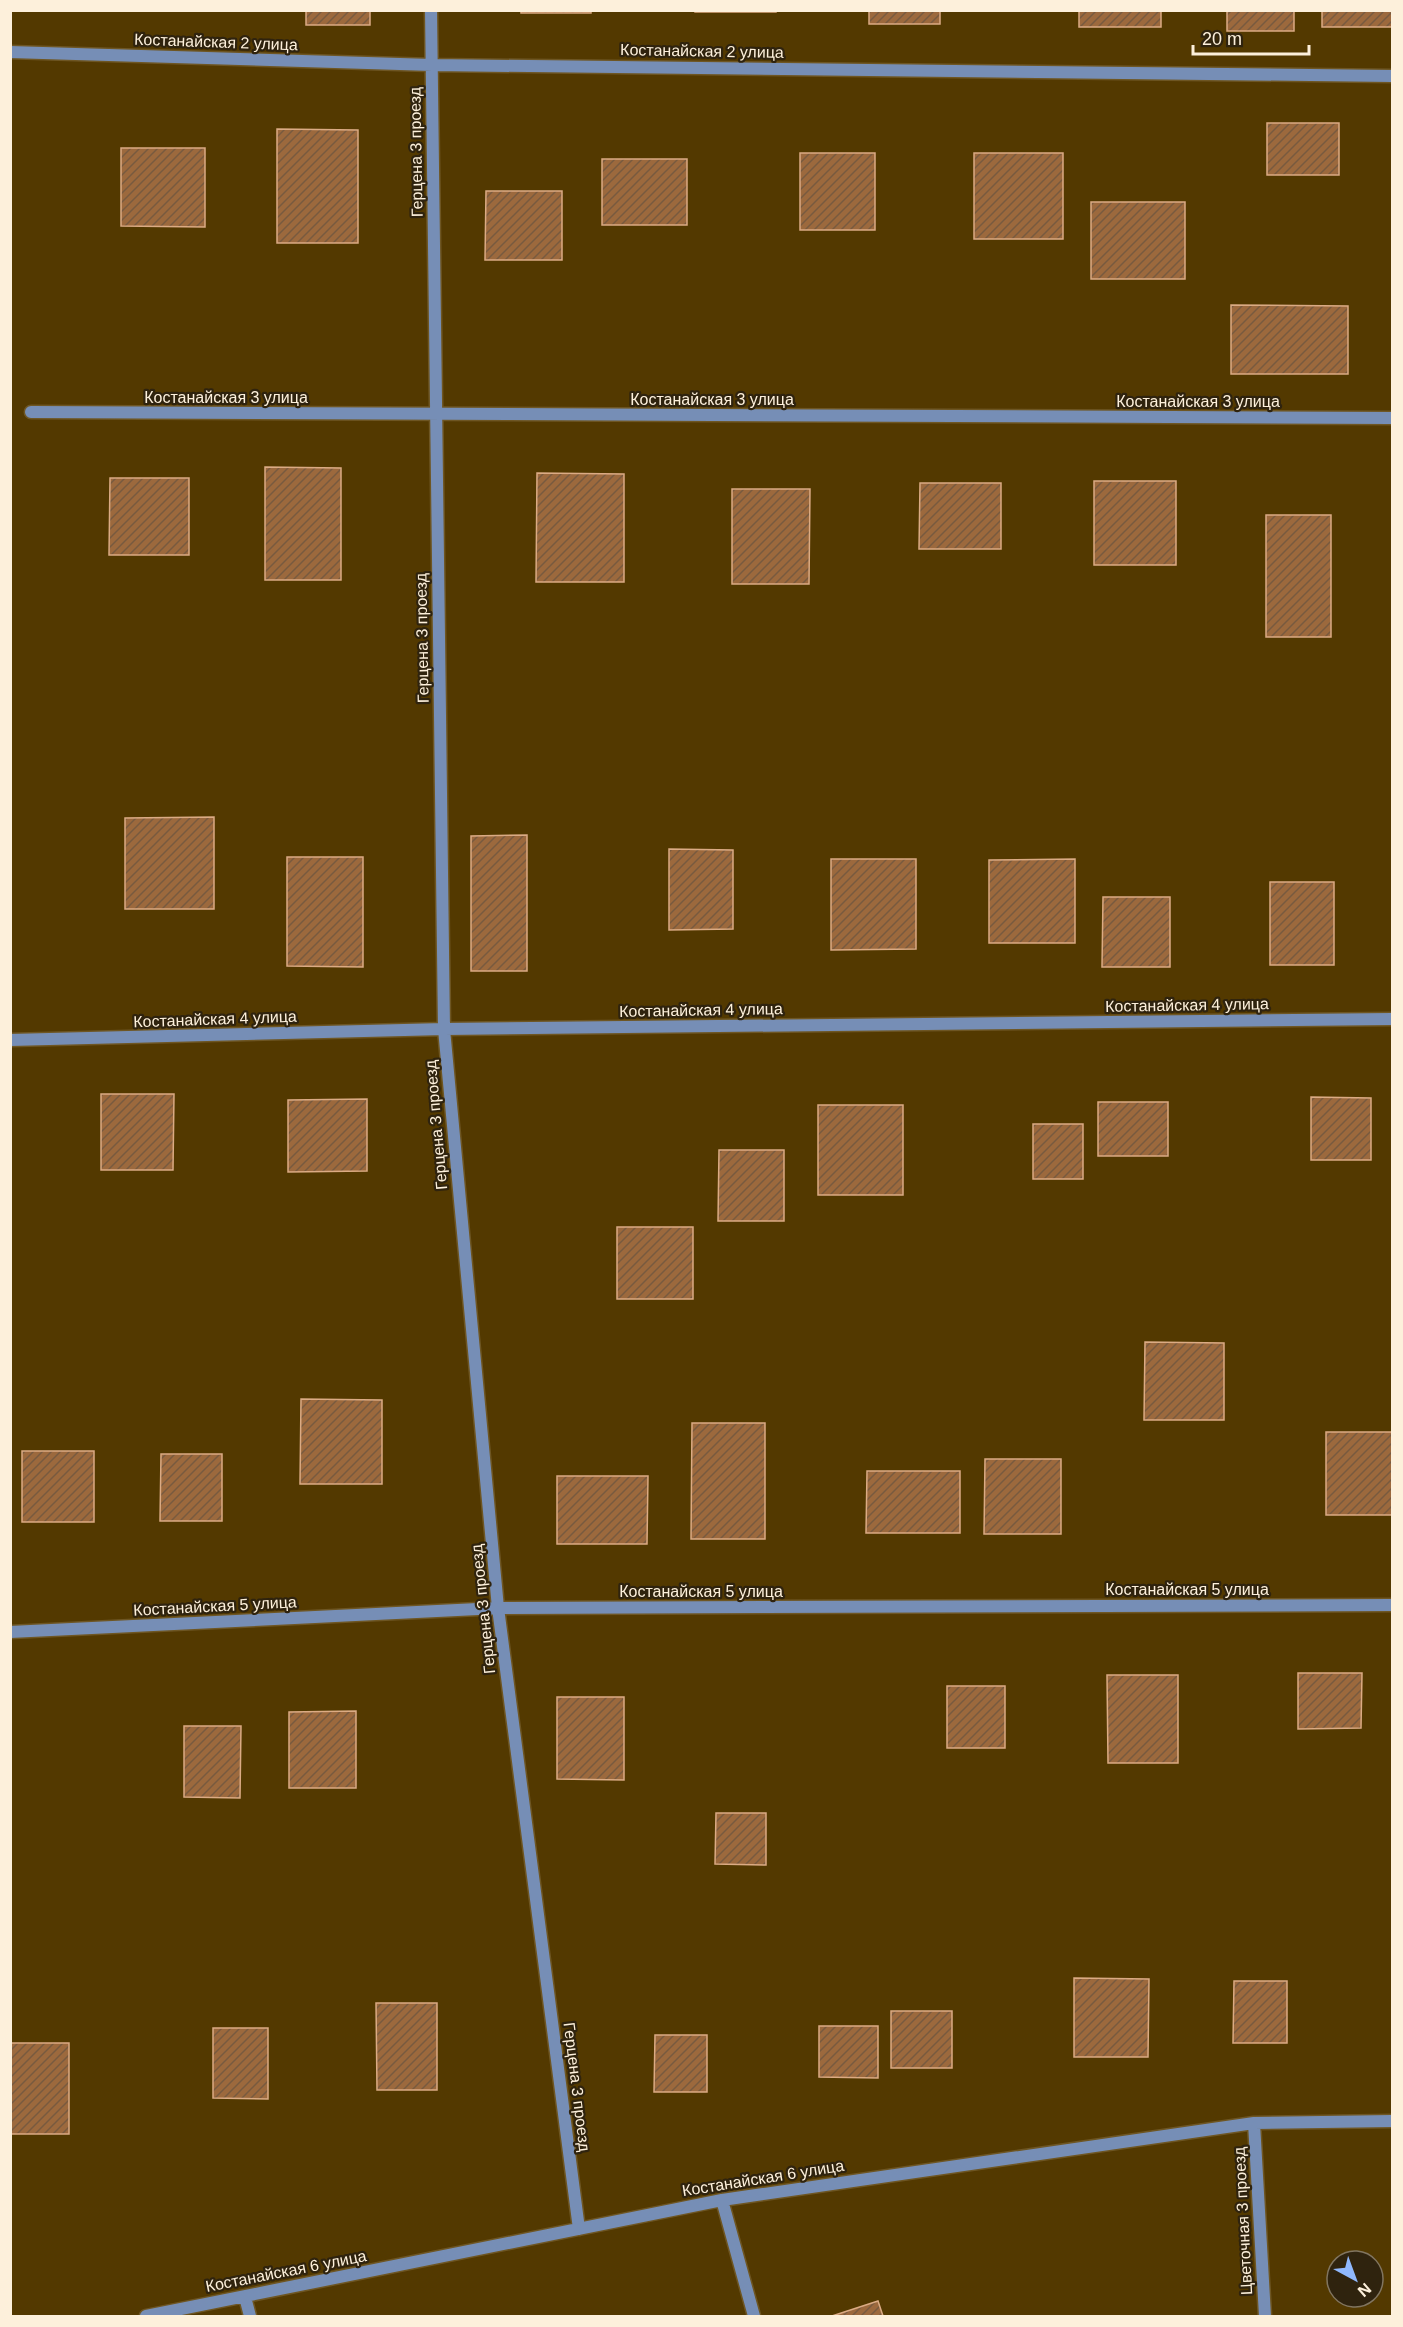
<svg xmlns="http://www.w3.org/2000/svg" width="1403" height="2327" font-family="Helvetica,sans-serif">
<defs>
<pattern id="building-hatch" width="6" height="6" patternUnits="userSpaceOnUse" patternTransform="scale(1.5)"><rect width="6" height="6" fill="#9c693d"/><path d="M-1 1l2-2M0 6l6-6M5 7l2-2" fill="none" stroke="#785a3f"/></pattern>
</defs>
<rect width="100%" height="100%" fill="#533900"/>
<path fill="url(#building-hatch)" stroke="#dbab84" stroke-width="1.5" d="M306 10H370V25H306Z
M521 10H591V13H521Z
M695 10H776V12H695Z
M869 10H940V24H869Z
M1079 10H1161V27H1079Z
M1227 10H1294V31H1227Z
M1322 10H1392V27H1322Z
M1267 123H1339V175H1267Z
M277 129 358 130V243H277Z
M121 148H205V227L121 226Z
M800 153H875V230H800Z
M974 153H1063V239H974Z
M602 159H687V225H602Z
M486 191H562V260H485Z
M1091 202H1185V279H1091Z
M1231 305 1348 306V374H1231Z
M265 467 341 468V580H265Z
M537 473 624 474V582H536Z
M110 478H189V555H109Z
M1094 481H1176V565H1094Z
M920 483H1001V549H919Z
M732 489H810L809 584H732Z
M1266 515H1331V637H1266Z
M214 817V909H125V818Z
M527 835V971H471V836Z
M669 849 733 850V929L669 930Z
M287 857H363V967L287 966Z
M831 859H916V949L831 950Z
M1075 859V943H989V860Z
M1270 882H1334V965H1270Z
M1103 897H1170V967H1102Z
M101 1094H174L173 1170H101Z
M1311 1097 1371 1098V1160H1311Z
M367 1099V1171L288 1172V1100Z
M1098 1102H1168V1156H1098Z
M818 1105H903V1195H818Z
M1033 1124H1083V1179H1033Z
M719 1150H784V1221H718Z
M617 1227H693V1299H617Z
M1145 1342 1224 1343V1420H1144Z
M301 1399 382 1400V1484H300Z
M692 1423H765V1539H691Z
M1326 1432H1392V1515H1326Z
M22 1451H94V1522H22Z
M161 1454H222V1521H160Z
M985 1459H1061V1534H984Z
M867 1471H960V1533H866Z
M557 1476H648L647 1544H557Z
M1298 1673H1362L1361 1728 1298 1729Z
M1107 1675H1178V1763H1108Z
M947 1686H1005V1748H947Z
M557 1697H624V1780L557 1779Z
M356 1711V1788H289V1712Z
M184 1726H241L240 1798 184 1797Z
M716 1813H766V1865L715 1864Z
M1074 1978 1149 1979 1148 2057H1074Z
M1234 1981H1287V2043H1233Z
M376 2003H437V2090H377Z
M891 2011H952V2068H891Z
M819 2026H878V2078L819 2077Z
M213 2028H268V2099L213 2098Z
M655 2035H707V2092H654Z
M10 2043H69V2134H10Z
M878 2301 883 2316H832Z"/>
<g fill="none" stroke-linecap="round" stroke-linejoin="round">
<g stroke="#6e5623" stroke-width="15">
<path id="street" d="M431 10 444 1029 498 1608 579 2229
M10 52 432 65 1392 76
M31 412 1392 418
M10 1040 444 1029 1392 1019
M10 1632 498 1608 1392 1605
M1254 2123 1265 2316
M722 2200 754 2316
M245 2297 250 2316
M146 2316 722 2200 1254 2123 1392 2121"/>
</g>
<use href="#street" stroke="#768eb6" stroke-width="12"/>
</g>
<g text-anchor="middle" dominant-baseline="central" stroke-width="4.5" stroke-linejoin="round" paint-order="stroke">
<g font-size="16" fill="#fdf0db" stroke="#2f230e">
<text transform="translate(216 42) rotate(2)">Костанайская 2 улица</text>
<text transform="translate(702 51) rotate(1)">Костанайская 2 улица</text>
<text transform="translate(416 152) rotate(-91)">Герцена 3 проезд</text>
<text x="226" y="397">Костанайская 3 улица</text>
<text x="712" y="399">Костанайская 3 улица</text>
<text x="1198" y="401">Костанайская 3 улица</text>
<text transform="translate(422 638) rotate(-91)">Герцена 3 проезд</text>
<text transform="translate(1187 1005) rotate(-1)">Костанайская 4 улица</text>
<text transform="translate(701 1010) rotate(-1)">Костанайская 4 улица</text>
<text transform="translate(215 1019) rotate(-2)">Костанайская 4 улица</text>
<text transform="translate(436 1125) rotate(-95)">Герцена 3 проезд</text>
<text x="1187" y="1589">Костанайская 5 улица</text>
<text x="701" y="1591">Костанайская 5 улица</text>
<text transform="translate(215 1606) rotate(-3)">Костанайская 5 улица</text>
<text transform="translate(483 1609) rotate(-96)">Герцена 3 проезд</text>
<text transform="translate(577 2087) rotate(83)">Герцена 3 проезд</text>
<text transform="translate(763 2178) rotate(-9)">Костанайская 6 улица</text>
<text transform="translate(1243 2221) rotate(-93)">Цветочная 3 проезд</text>
<text transform="translate(286 2271) rotate(-11)">Костанайская 6 улица</text>
</g>
</g>
<rect width="1403" height="2327" fill="none" stroke="#fdf0db" stroke-width="24"/>
<g transform="translate(1355 2279) rotate(139)"><circle r="28" fill="#2f230e" stroke="#817560" stroke-width="1.5"/>
<path d="M0-4.5L10 22L0 15L-10 22Z" fill="#90b8fd"/>
<text y="-9" font-size="16" font-weight="bold" text-anchor="middle" fill="#fdf0db">N</text>
</g>
<path d="M1193 45v9h116v-9" fill="none" stroke="#fdf0db" stroke-width="3"/>
<text x="1202" y="45" font-size="18" fill="#fdf0db" stroke="#2f230e" stroke-width="4.5" paint-order="stroke">20 m</text>
</svg>
